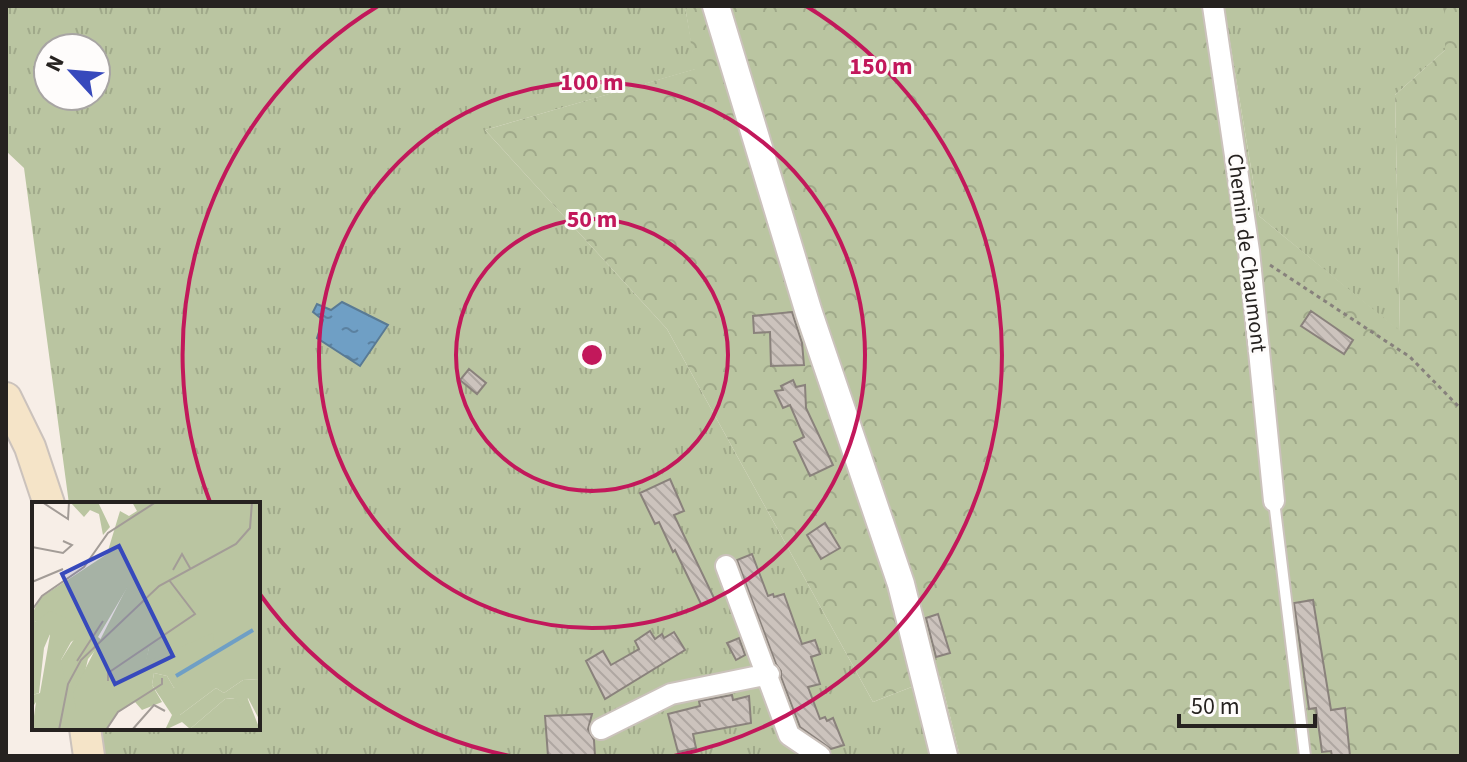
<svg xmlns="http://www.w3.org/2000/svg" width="1467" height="762" font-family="'Source Sans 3',sans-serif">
<defs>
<pattern id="grass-tufts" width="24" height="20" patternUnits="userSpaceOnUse" patternTransform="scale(2)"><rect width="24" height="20" fill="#bac5a1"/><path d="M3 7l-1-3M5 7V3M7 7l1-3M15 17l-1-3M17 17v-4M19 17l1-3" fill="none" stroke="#a0a98a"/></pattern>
<pattern id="forest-crowns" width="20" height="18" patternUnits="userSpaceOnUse" patternTransform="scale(2)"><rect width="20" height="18" fill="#bac5a1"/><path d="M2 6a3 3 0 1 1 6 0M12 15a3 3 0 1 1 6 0" fill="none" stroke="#a0a98a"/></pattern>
<pattern id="water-ripples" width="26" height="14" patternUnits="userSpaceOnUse" patternTransform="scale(2)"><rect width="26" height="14" fill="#6f9fc5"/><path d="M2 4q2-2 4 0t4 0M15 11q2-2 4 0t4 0" fill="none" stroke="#5b81a0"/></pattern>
<pattern id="building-back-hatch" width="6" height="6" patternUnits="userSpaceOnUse" patternTransform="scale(2)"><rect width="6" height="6" fill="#ccc3bd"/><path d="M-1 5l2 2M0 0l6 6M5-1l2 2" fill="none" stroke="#afa7a2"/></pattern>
</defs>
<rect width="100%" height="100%" fill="#f7eee7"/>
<path fill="url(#grass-tufts)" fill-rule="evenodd" d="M6 6H685L696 69 485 130 667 329 873 702 940 676 960 756H103L99 728H258V504H69L24 168 6 151ZM48 48H96V96H48Z
M1224 6H1445V50L1395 95 1400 332 1259 216Z"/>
<path fill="url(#forest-crowns)" d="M685 6H1224L1259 216 1400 331 1395 95 1445 50V6H1461V756H960L940 676 873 702 667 329 485 130 695 69Z"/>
<path fill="url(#water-ripples)" stroke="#597a94" stroke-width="2" d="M342 302 388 325 360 366 317 338 323 320 313 312 317 304 331 310Z"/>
<path fill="url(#building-back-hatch)" stroke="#8a827c" stroke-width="2" d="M1311 311 1353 340 1344 354 1301 326Z
M792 312 802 343 804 365 771 366 770 332 754 333 753 316Z
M469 369 486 383 477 394 460 380Z
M793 380 796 387 805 385 806 408 833 465 810 476 794 442 804 437 790 405 783 408 775 391 783 390 781 386Z
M670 479 684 511 674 515 715 600 702 606 675 550 673 552 659 522 655 524 640 493Z
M825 523 840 548 821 559 807 535Z
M752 554 768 596 773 594 774 597 784 594 802 644 815 640 820 654 811 657 820 684 808 687 820 719 825 717 827 721 833 718 844 745 831 749 800 727 781 677V671L776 664 737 560Z
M1313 600 1331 710 1345 708 1350 756H1332L1331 751 1322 752 1316 708 1309 709 1294 603Z
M938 614 950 653 936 657 926 618Z
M650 631 655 639 662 634 664 638 674 632 685 650 605 699 586 661 603 651 611 665 639 649 635 641Z
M739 638 745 655 736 660 727 643Z
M732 695 733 700 749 696 751 723 693 734 696 748 678 752 668 714 700 706 699 701Z
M592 714 588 729 594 740 595 756H548L545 716Z"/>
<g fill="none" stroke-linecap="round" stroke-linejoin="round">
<g stroke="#cbc2bc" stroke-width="14">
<path id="service" d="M1274 501 1305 756"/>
</g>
<g stroke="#cbc2bc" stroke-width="24">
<path id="minor" d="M1213 6 1249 251 1274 501
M726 566 789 735 820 756
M601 729 671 694 769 674"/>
</g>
<g stroke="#cbc2bc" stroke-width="30">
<path id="tertiary" d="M716 6 809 313 901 584 944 756"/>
</g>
<g stroke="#cbc2bc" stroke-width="34">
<path id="secondary" d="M6 398 30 447 49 504
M85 728 89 756"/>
</g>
<path stroke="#87817c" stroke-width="3" stroke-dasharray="4 4" stroke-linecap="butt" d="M1270 265 1410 357 1461 409"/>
<use href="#service" stroke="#fff" stroke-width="10"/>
<use href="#minor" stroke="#fff" stroke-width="20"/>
<use href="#tertiary" stroke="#fff" stroke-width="26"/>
<use href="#secondary" stroke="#f5e4c8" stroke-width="30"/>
</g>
<g fill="none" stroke="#c2185b" stroke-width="4">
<circle cx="592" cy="355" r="136"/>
<circle cx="592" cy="355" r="273"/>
<path d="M510 756A409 409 0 0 1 259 593M210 502A409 409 0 0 1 378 6M806 6A409 409 0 0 1 674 756"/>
</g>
<g text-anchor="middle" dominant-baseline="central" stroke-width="6" stroke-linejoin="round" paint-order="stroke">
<g font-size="22" fill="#262220" stroke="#fefcfb">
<text transform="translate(1247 253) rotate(83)">Chemin de Chaumont</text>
</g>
</g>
<g transform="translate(32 502)">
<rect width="228" height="228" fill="#f7eee7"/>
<path d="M100 0H228V177L211 178 192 191 184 186 148 213H140L120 183 122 171 135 174 142 186 154 168 183 150 167 139 113 161 117 146 107 99 95 86 66 135 71 139 56 157 44 207H29V158L44 134 3 119 18 132 12 146 7 191 0 193V112L8 96 75 52 88 9 97 14 105 9ZM215 195 228 228 158 227 193 197Z" fill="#bac5a1"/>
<path d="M38 0H66L78 25 71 33 67 12 58 8 52 15ZM133 80 158 117 117 146 114 160 181 131 183 150 154 168 152 179 142 186 135 174 122 171 120 183 130 200 110 208 103 200 86 210 74 228H0L4 200 0 206V193L8 191 18 133 3 120 18 109 52 124V131L39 140 29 158 35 188 30 207H44L41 191 95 85 107 98ZM228 177V219L216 196 208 206 202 196 193 197 158 227 150 220 133 228 140 213H148L184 186 192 191 211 178Z" fill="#bac5a1"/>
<path fill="none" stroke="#6f9fc5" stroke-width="4" d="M144 174 221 128"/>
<path fill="none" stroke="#a39c97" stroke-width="2" d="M10 0 36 17 37 0M0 45 31 51 40 43 31 39M141 68 150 52 158 66M0 80 31 67M0 108 10 94 52 65 76 31 124 0M45 159 71 119M76 179V171L163 112 137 78M27 228 36 182 49 158 127 84 204 42 218 26 220 0M74 228 86 210 130 182V176M100 228 122 203 133 209"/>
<path fill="#3749bc" fill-opacity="0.15" stroke="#3749bc" stroke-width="4" d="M87 44 141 154 83 182 30 72Z"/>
<rect width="228" height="228" fill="none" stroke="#262220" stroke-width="4"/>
</g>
<circle cx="592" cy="355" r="12" fill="#c2185b" stroke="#fefcfb" stroke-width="4"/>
<g font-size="24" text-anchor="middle" font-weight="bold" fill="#c2185b" stroke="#fefcfb" stroke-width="6" stroke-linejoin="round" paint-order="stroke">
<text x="881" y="74">150 m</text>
<text x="592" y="90">100 m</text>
<text x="592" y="227">50 m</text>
</g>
<rect width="1467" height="762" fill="none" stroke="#262220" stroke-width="16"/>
<g transform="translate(72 72) rotate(296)"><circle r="38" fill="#fefcfb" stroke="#a8a5a3" stroke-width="2"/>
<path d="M0-6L14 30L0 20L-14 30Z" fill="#3749bc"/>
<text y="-12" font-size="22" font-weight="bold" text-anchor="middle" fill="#262220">N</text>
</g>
<path d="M1179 714v12h136v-12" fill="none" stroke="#262220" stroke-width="4"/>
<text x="1191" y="714" font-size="24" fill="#262220" stroke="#fefcfb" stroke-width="6" paint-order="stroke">50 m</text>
</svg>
